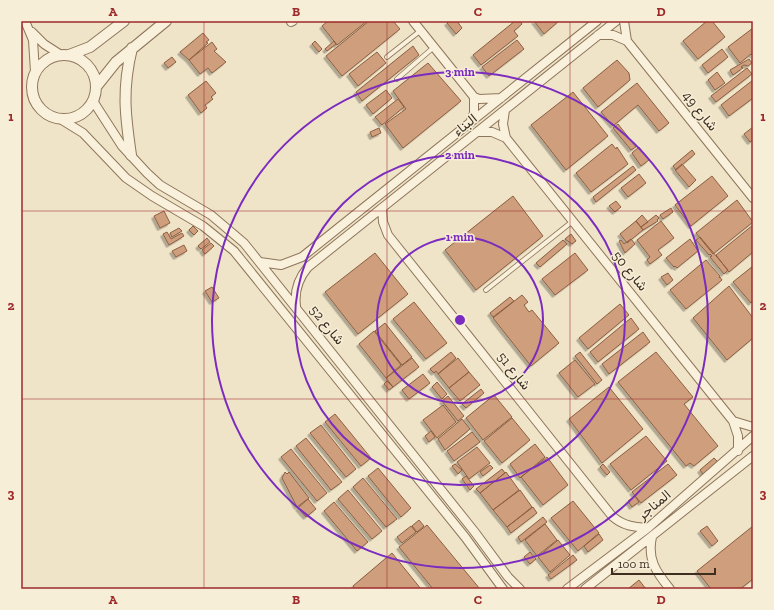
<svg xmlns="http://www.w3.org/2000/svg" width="774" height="610" font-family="'Zilla Slab',Vazirmatn,serif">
<defs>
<filter id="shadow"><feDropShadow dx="-2.5" dy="2.5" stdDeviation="0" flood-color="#0004"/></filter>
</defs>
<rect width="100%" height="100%" fill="#f0e4c8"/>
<path fill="#cf9f7d" stroke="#8d5f41" filter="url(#shadow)" d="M328 21H367L337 45 322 26Z
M369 21H393L400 29 342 76 326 56Z
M449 21H457L462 28 456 34 447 23Z
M515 21H520L522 24 514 31 518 36 481 65 473 55Z
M534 21H559L544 34Z
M707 21H712L725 37 698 59 683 41Z
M753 28V56L751 54 740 63 728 47Z
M203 33 209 40 206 42 208 43 189 60 180 52Z
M517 40 524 49 489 76 482 67Z
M315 41 322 49 319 52 312 44Z
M334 41 336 44 327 51 325 49Z
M212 42 217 49 214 51 226 62 212 73 208 68 200 74 189 60Z
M413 46 419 55 362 101 356 92Z
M722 49 728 57 708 73 702 65Z
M377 52 386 63 358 86 349 74Z
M172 57 176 62 168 68 164 63Z
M749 59 752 63 748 66 744 65 741 67 743 68 733 75 730 70Z
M617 60 629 73 630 80 598 107 583 88Z
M428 63 461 101 403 148 385 124 406 109 393 91Z
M747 68 752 74 716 102 711 96Z
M717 72 725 83 715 90 708 80Z
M753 80V98L729 116 721 105Z
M206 81 216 93 211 97 213 99 205 105 207 108 201 113 188 95Z
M637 83 669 123 659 131 638 105 613 126 601 112Z
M386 90 392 98 373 114 366 105Z
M573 92 608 136 566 170 531 125Z
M398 99 404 107 382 125 375 117Z
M618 124 636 147 631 150 613 128Z
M753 127V140L750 142 744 134Z
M379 128 381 133 372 137 370 132Z
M612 144 616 149 617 147 628 164 591 192 576 173Z
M639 147 649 160 641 166 632 153Z
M692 150 695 154 676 170 673 166Z
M682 164 696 180 689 187 675 170Z
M633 166 636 170 596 202 593 197Z
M639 174 646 183 628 197 621 188Z
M712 176 728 196 691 226 675 205Z
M513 196 543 236 476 290 445 250Z
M737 200 753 222 713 254 696 233Z
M616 201 621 207 615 212 609 206Z
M671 208 673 212 663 219 660 215Z
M164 211 170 223 160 228 154 216Z
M642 215 648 222 641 227 636 221Z
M656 215 659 218 657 220 658 221 643 230 641 227Z
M636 221 643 230 627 243 620 234Z
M661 221 674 238 658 250 662 255 650 264 647 260 650 257 637 240Z
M753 225V252L729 272 716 255Z
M193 226 198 231 194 235 189 230Z
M179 228 182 231 172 237 170 233Z
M167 232 171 239 182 233 184 236 169 245 163 234Z
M571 234 576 241 572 244 565 239Z
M700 237 728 270 724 274 710 257 712 256 710 254 709 255 696 240Z
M207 238 210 242 201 249 198 246Z
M631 239 635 244 625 253 619 241 621 240 624 244Z
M690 239 698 251 677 268 675 266 674 267 666 258Z
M563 240 567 244 540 267 536 263Z
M211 243 214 246 205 254 202 250Z
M184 245 187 251 176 257 172 251Z
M375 253 408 294 358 334 325 292Z
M575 253 588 270 555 295 542 279Z
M706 260 720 276 719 278 720 277 722 280 686 309 670 290Z
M753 266V301L751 303 733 282Z
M668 273 673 280 667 285 661 277Z
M729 286 753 318V338L727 360 693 318Z
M212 287 219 298 212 302 205 291Z
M522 295 528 302 524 305 529 312 532 310 559 343 531 366 493 318Z
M510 297 514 301 493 317 490 313Z
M414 302 447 343 426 359 393 319Z
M620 304 629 315 588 349 579 338Z
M631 318 639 329 598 362 590 352Z
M385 323 412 357 402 365 375 331Z
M374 331 401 365 386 378 359 344Z
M643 332 650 342 609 374 602 364Z
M451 352 456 358 438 374 436 371 434 373 430 369Z
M580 352 602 380 597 384 575 356Z
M656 352 693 397 684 404 718 446 694 466 690 463 686 466 618 382Z
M412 358 419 367 393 387 386 378Z
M458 358 469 372 449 388 438 374Z
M575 360 595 384 578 397 559 373Z
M469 372 480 385 460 401 449 388Z
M423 374 430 383 409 399 402 390Z
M387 381 393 387 389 390 384 384Z
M437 382 447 394 442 399 432 387Z
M609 387 643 429 602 463 569 419Z
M481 389 484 393 466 408 462 404Z
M494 395 512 417 483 440 466 418Z
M448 396 464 416 458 421 442 401Z
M443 405 456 422 437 438 423 420Z
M335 414 371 458 361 466 325 422Z
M512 418 530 440 502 463 484 441Z
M462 419 470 429 445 450 438 439Z
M321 425 356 469 346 477 310 433Z
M431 431 435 437 429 442 425 436Z
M472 432 480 442 454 461 447 451Z
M646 436 667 461 631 490 610 464Z
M306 438 342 482 331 490 296 446Z
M535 444 545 457 520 478 510 464Z
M477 447 490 463 469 479 457 462Z
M291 449 327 493 317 501 281 457Z
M547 457 568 485 543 505 521 477Z
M714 458 720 464 705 477 700 470Z
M455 464 462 470 458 474 452 466Z
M603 464 610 472 607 475 600 467Z
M668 464 677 475 641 503 632 492Z
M490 465 493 468 483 476 480 472Z
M378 468 411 508 401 517 368 476Z
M502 469 505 473 480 493 476 489Z
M285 472 287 474 289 472 309 498 297 507 282 478Z
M506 472 519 490 493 510 480 493Z
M466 476 474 486 470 490 462 479Z
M363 478 397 519 386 527 353 487Z
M348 490 382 531 372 539 338 499Z
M520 490 532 507 507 527 493 510Z
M635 496 639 502 632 507 628 501Z
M308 499 316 509 306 517 298 508Z
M573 501 599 533 578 551 551 518Z
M334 502 368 542 357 551 324 511Z
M533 507 537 513 511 533 507 527Z
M543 517 547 522 521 542 518 537Z
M419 520 424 526 417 532 412 526Z
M545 524 557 540 537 556 525 540Z
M427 525 480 589H433L399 547Z
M411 526 416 532 402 543 397 537Z
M707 526 718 541 712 546 700 531Z
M753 526V579L740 589H711L697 571Z
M599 534 603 540 588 552 584 546Z
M558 540 570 555 550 572 538 557Z
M530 552 536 559 530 564 524 557Z
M392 553 421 589H355L353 586Z
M573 555 577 560 551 579 548 575Z
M639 580 646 589H628Z"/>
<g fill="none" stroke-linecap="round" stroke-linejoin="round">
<g stroke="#8d765c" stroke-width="5.5">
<path id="service" d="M387 57 420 31
M397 79 434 47
M486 290 573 221"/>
</g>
<g stroke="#8d765c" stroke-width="10">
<path id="minor" d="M25 21 33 40 35 72
M413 21 474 97 479 99 501 98
M624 21 627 41 753 198
M291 22 293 21
M32 32 44 44 61 55
M598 35H613L627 41
M93 101 122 146 147 173 160 185 211 215 244 243 474 531 508 577 520 589
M505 110 503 124 506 138 733 421 738 436V451
M62 120 83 133 126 178 152 196 203 226 234 251 465 537 503 589
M470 123 474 113V97
M477 132H492L506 138
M382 208 383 222 388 235 612 516C623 526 634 527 648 528
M260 262 281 265 302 257 597 21
M296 306C294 291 298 279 308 267L616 21
M733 421 753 427
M652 537C647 559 656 572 670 589
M567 589 648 528 753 436
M585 589 753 456"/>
</g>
<g stroke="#8d765c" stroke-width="12">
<path id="tertiary" d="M32 87a32 32 0 1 1 64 0a32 32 0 1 1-64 0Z
M69 55 90 47 124 21
M96 87 116 62 166 21
M131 155C125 114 122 89 132 48"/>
</g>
<use href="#service" stroke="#faf1dc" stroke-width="4"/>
<use href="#minor" stroke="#faf1dc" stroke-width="8"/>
<use href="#tertiary" stroke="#faf1dc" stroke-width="10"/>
</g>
<path fill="none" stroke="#9e2a2b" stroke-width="1" stroke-opacity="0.55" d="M204 21V589M387 21V589M570 21V589M21 211H753M21 399H753"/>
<g fill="none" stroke="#7b2cbf" stroke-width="2">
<circle cx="460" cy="320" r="83"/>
<circle cx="460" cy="320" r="165"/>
<circle cx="460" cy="320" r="248"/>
</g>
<g text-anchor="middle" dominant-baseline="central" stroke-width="3" stroke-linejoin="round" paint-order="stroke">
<g font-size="14" fill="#3d2e20" stroke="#f7eed8">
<text transform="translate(700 111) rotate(51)">شارع 49</text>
<text transform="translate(465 125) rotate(-39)">البناء</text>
<text transform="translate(630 271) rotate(51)">شارع 50</text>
<text transform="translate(327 325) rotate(51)">شارع 52</text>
<text transform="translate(514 371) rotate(51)">شارع 51</text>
<text transform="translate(654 505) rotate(-40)">المناجر</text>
</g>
</g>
<circle cx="460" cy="320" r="6" fill="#7b2cbf" stroke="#f7eed8" stroke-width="2"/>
<g font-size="12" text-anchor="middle" font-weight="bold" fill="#7b2cbf" stroke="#f7eed8" stroke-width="3" stroke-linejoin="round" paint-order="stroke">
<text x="460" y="76">3 min</text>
<text x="460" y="159">2 min</text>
<text x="460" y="241">1 min</text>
</g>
<rect width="774" height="610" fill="none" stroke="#f7eed8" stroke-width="44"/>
<path d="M612 568v6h103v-6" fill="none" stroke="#3d2e20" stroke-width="2"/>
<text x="618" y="568" font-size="12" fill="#3d2e20" stroke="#f7eed8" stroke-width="3" paint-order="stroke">100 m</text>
<rect x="22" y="22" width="730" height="566" fill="none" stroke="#9e2a2b" stroke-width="1.5"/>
<g font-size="13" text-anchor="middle" font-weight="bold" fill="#9e2a2b">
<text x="113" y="16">A</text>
<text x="296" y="16">B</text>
<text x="478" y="16">C</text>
<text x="661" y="16">D</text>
<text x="11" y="121">1</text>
<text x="763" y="121">1</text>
<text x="11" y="310">2</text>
<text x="763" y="310">2</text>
<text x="11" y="498">3</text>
<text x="763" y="498">3</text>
<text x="113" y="604">A</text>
<text x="296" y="604">B</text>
<text x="478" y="604">C</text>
<text x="661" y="604">D</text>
</g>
</svg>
